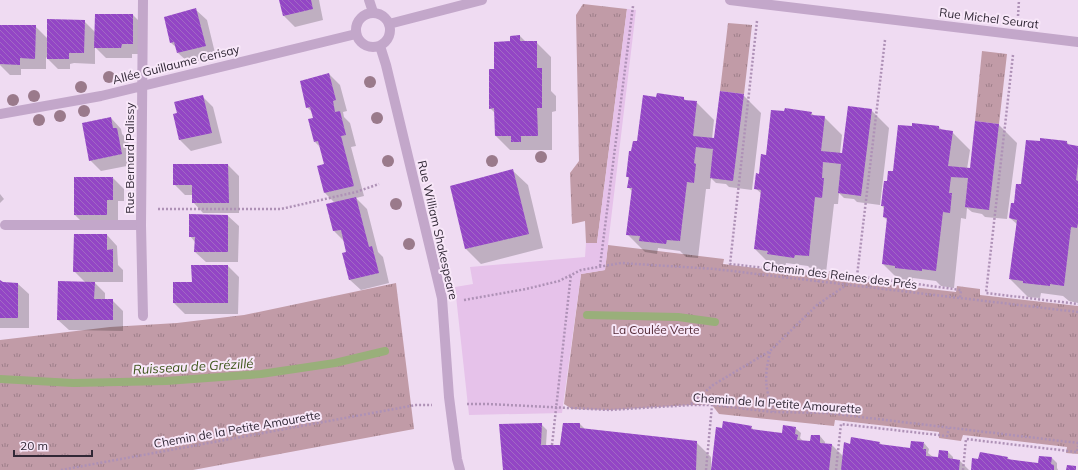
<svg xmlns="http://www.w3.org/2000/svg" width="1078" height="470" font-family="Mulish,sans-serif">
<defs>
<pattern id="park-tufts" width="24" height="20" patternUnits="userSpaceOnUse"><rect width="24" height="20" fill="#c19ba7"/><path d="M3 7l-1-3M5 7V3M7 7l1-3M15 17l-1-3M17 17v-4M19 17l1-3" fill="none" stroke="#9d7e89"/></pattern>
<pattern id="building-back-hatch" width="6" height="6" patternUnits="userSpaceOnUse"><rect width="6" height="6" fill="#9346c5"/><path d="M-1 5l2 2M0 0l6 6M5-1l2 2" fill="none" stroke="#a16ac4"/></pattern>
</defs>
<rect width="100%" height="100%" fill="#efdbf2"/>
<path fill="url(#park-tufts)" d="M583 4 627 9 597 243H586L585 221 572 224 570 173 579 161 576 15Z
M728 23 752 25 744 94 720 91Z
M982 51 1007 54 999 124 975 121Z
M608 245 724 259 723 264 828 277 829 271 852 274 851 280 956 292 957 286 980 289V295L1078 306V454L1066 453 1067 447 963 435 961 441 939 438V432L835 420 834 426 719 414 712 405H691L610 410 572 409 564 404 581 274 605 270Z
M396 283 414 429 193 470H0V340L110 327 177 323 244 315Z"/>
<path fill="#e6c2ea" d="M627 9 636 10 605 270 581 274 562 413 469 415 455 287 473 284 470 267 585 257 586 243H597Z"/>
<path fill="#0003" d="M280 0H319L323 20 295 27 284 16Z
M196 10 207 20 216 57 189 63 178 53 177 48 171 43Z
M133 15 144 26 143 54H132V58H106L95 47V64L74 63 70 64V69H58L46 57V69H21V75H10L0 65V26H35L48 39 84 21 95 32Z
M520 36 526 42H536L551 57V91L556 96V111L552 112V150H510L496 136 495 113 490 108 494 70 513 42Z
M329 74 340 85 347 111 343 112 344 117 350 123 356 146 351 147 364 196 356 198 367 209 378 252 383 257 389 283 361 290 350 280 347 253 344 241 334 231 335 203 325 193V165L321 148 315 142 310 120 314 119 312 112 307 107Z
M743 95 761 113 752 190 729 187 726 184 716 183 711 178 710 189H706L698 258 686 257 680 251 658 248 657 254 645 252 627 234 632 191 628 187 629 179 627 176 632 152 638 142 656 98H683L687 101 696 102 714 120 712 139 715 140Z
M202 96 213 107 222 143 191 151 180 140 174 115 178 114Z
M871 110 889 128 880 205 857 202 854 199 844 198 839 193 838 204H834L826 273 814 272 808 266 786 263 785 268 773 267 755 249 762 194 755 188 766 156 811 113 815 116 824 117 842 135 840 154H843Z
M111 118 121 129 122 134 128 140 132 165 101 171 90 160Z
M976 122 999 125 1017 143 1007 219 985 217 982 214 972 212 967 208 966 219 961 218 954 288 941 286 936 281 913 278V283L901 282 883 264 888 221 884 217 885 209 882 206 888 182 894 172 939 127 942 130 952 132 970 150 967 169H971Z
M1067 142 1070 146 1078 147V303L1069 301 1063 296 1041 293 1040 298 1028 297 1010 279 1017 224 1010 218 1022 185Z
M228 165 239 176V213H203L193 202V195H185L174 184Z
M513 171 528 185 543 248 481 264 466 249 451 186Z
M113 178 124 189V201H118V225H85L75 215Z
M0 194 4 199 0 203Z
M228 216 239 226 238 262H206L195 252V242L190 236Z
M107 235 117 246 118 265 123 270V282H94L105 293V300H112L123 311V331L69 330 58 320 86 283 74 271Z
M228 266 239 277 238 314H185L174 303 193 283Z
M0 281 2 283 18 284 29 294V328H0Z
M541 424 547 430 546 445 560 446 563 424H580L586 430 696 442 711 457V469H712L751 427 754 430 783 434 795 428 801 433 800 438 804 442 813 443 820 436 825 442V444L832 445 844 457 851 445 880 443 882 445 911 449 924 443 929 449 928 453 933 457 941 458 948 452 953 457V460L960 461 969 470H504Z
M1008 458 1010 460 1041 464 1052 458 1057 463V468L1058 470H972L981 460Z"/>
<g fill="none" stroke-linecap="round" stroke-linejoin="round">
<path stroke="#99af7a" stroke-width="8" d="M587 315 678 317 715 322
M0 379 73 383 166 381 261 374 335 363 385 351"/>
</g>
<path fill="url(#building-back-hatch)" d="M279 0H311L313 9 283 16Z
M196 8 206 46 177 53 174 42 170 43 164 17Z
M95 14H133V44H122L121 48H94Z
M47 19 85 20 84 53H69V59H47Z
M0 25H36L35 59 20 58V65L0 64Z
M520 35V41H537V68H542V108H537L538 136H521V142H511V136H495L494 108 489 109V69H494V42L510 41V36Z
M329 73 336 100 333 101 335 112 340 111 346 135 341 136 354 186 324 193 317 166 324 164 318 141 314 142 308 119 313 118 310 107 306 108 300 81Z
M720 91 744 94 733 181 710 178 713 149 696 147 694 163 696 164 694 183 687 182 680 241 667 240 666 244 639 241 640 236 626 235 632 188H627L629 177H626L629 151H631L633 141H637L643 95 656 97 657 93 684 97V100L697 101 693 136 714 138Z
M203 95 212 133 179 140 173 114 177 113 174 102Z
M848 106 872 109 861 196 838 193 841 164 823 162 822 178H824L822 198 815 197 809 256 795 255 794 258 767 254 768 251 754 249 761 190 754 189 756 173 759 174 761 154 766 155 771 110 784 111 785 108 812 112 811 115 825 116 821 151 842 153Z
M111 117 113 128H117L122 154 89 161 82 123Z
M975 121 999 124 989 210 965 207 968 178 951 177 949 193H952L950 213 943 212 936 271 922 269V271L895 268V266L882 264 887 218 883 217 884 206H881L884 181H887L888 171H893L898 125 912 126V123L939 126V129L953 131 948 166 970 168Z
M1040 138 1067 141V144L1078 146V164L1076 180 1078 181V223L1077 228 1071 227 1064 286 1050 284V286L1023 283V281L1009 279 1017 220 1009 218 1011 203H1014L1016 184H1021L1026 140 1040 141Z
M173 164H228L229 203H192V185H173Z
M513 169 529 234 465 249 450 186Z
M74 177H113V200H107V215H74Z
M356 197 369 247 372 246 379 273 349 280 342 253 346 252 341 230 333 231 326 204Z
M189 214 228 215V252H194L195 237H189Z
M74 234H107V250L113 249V272H73Z
M191 265H228V303H173V282H192Z
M0 280 3 282 18 283V318H0Z
M58 281 95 282 94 299H113V320H57Z
M723 421 752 426 751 429 782 433 783 425 796 427 795 434 798 435 797 440 810 441 811 435H820V443L832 444 829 470H711L716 427 722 428Z
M542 423 541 445H560L563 423H580V428L697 441 696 470H503L499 424Z
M851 437 880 442 879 444 910 448 911 441 924 442 923 449H926V456L938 457 939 450 948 451V458L960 460 959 470H841L844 442 850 444Z
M980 452 1008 457 1007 459 1038 463 1039 456 1052 457 1051 464 1054 465V470H971L972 458 978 459Z
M1067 465 1076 466V470H1066Z"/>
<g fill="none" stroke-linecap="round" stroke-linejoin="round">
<path stroke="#ae91b6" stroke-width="2.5" stroke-dasharray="2 2" stroke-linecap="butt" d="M1018 16 1019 0
M757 21 730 264 818 274V282
M885 40 857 276 961 290 960 298
M1013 55 986 293 1078 304
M158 209H281L356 192 379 184
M600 266 633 6
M464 300 526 289 559 281 581 270 621 263 715 269 1078 312
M770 352C764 378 765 386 773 412
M467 404H488L610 410 691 405H712L773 412 827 413 1078 443
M691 404 713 385 770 351 817 305 845 286
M552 445 571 274
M61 470 416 405H432
M706 470 712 405
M836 470 841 424 947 436 949 428
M963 470 966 439 1077 452 1078 446"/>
<path stroke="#c3a7ca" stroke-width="10" d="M5 225H141"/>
<path stroke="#c3a7ca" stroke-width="10" d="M143 0 141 225 143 316
M369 0 373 12
M730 0 1078 42
M356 30a17 17 0 1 1 34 0a17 17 0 1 1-34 0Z
M389 24 482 0
M380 46 386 65 442 298 449 397 457 459 460 470
M0 114 101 96 356 34"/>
</g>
<g fill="#9a7a8b">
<circle cx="109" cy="77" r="6"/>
<circle cx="370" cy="82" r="6"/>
<circle cx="81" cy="87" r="6"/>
<circle cx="34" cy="96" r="6"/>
<circle cx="13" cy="100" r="6"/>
<circle cx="84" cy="111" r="6"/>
<circle cx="60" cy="116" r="6"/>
<circle cx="377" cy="118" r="6"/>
<circle cx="39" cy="120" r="6"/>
<circle cx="541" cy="157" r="6"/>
<circle cx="388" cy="161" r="6"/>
<circle cx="492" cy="161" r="6"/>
<circle cx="396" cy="204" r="6"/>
<circle cx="409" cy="244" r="6"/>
</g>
<g text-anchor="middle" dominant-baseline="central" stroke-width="4" stroke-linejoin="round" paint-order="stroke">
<g font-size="12" fill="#312836" stroke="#f8e7f9">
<text transform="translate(989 18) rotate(7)">Rue Michel Seurat</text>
<text transform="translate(176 64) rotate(-14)">Allée Guillaume Cerisay</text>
<text transform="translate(129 158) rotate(-90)">Rue Bernard Palissy</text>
<text transform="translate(438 230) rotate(77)">Rue William Shakespeare</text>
<text transform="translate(840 275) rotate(7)">Chemin des Reines des Prés</text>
<text transform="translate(777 403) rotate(4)">Chemin de la Petite Amourette</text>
<text transform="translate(237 429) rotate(-10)">Chemin de la Petite Amourette</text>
</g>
<g font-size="12" fill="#542b37" stroke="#f8e7f9">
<text x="656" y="329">La Coulée Verte</text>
</g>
<g font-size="13" font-style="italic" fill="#3f571d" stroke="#f8e7f9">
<text transform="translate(193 366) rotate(-3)">Ruisseau de Grézillé</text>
</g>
</g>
<path d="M14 450v6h78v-6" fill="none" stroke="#312836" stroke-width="2"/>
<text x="20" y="450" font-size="12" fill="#312836" stroke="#f8e7f9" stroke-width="3" paint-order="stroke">20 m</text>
</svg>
